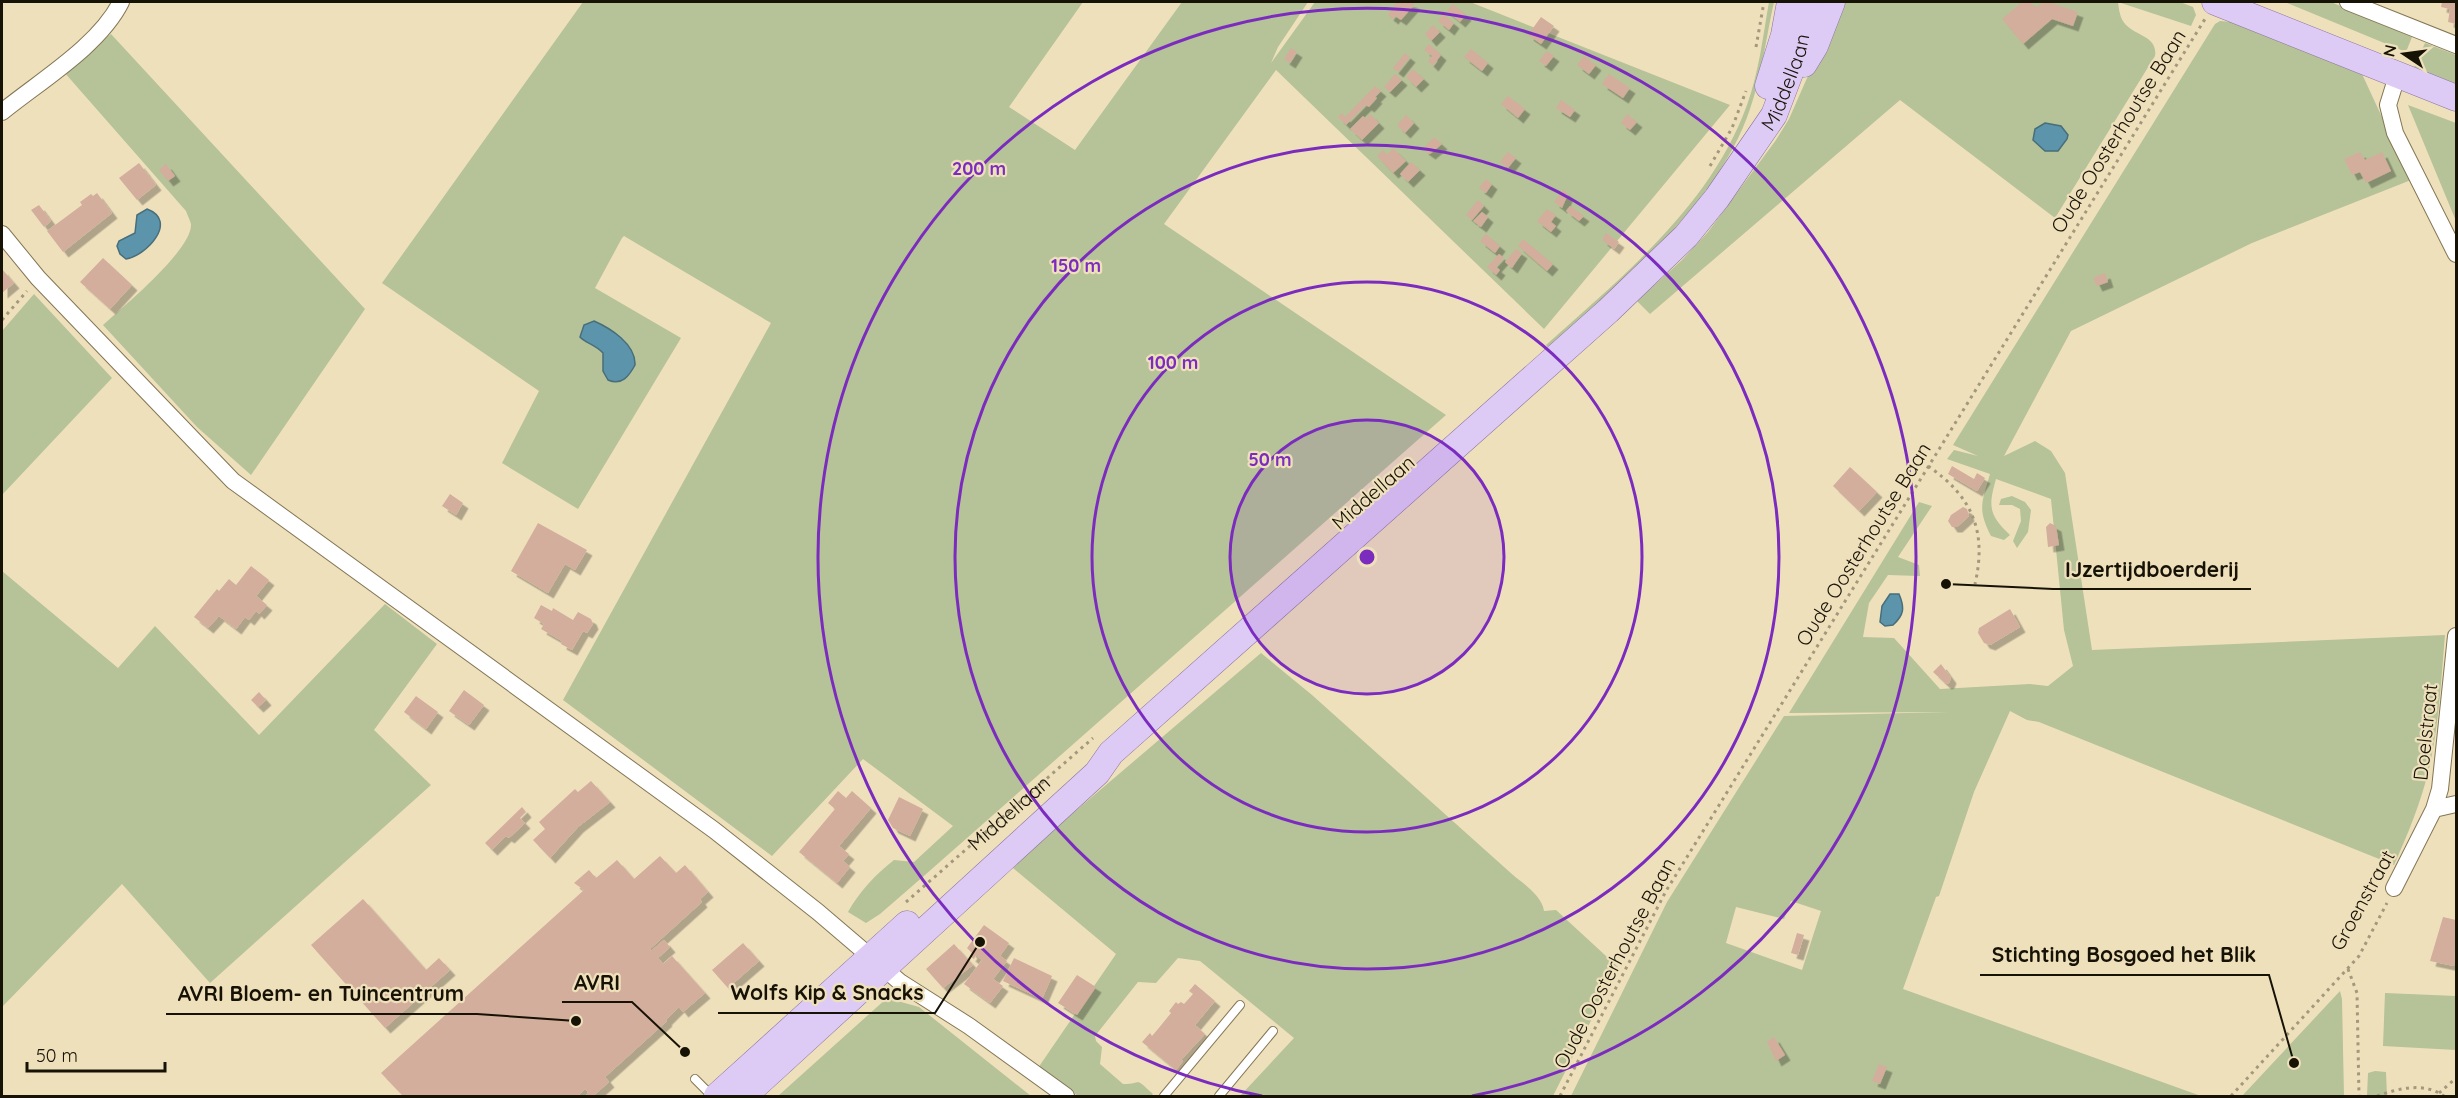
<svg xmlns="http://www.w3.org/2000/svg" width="2458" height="1098" font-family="Quicksand,sans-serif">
<defs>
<filter id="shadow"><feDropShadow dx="5.5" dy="5.5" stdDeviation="0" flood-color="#0004"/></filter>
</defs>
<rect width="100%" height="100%" fill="#efe0bc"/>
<path fill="#b6c297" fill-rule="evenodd" d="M583 2H1083L1009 107 1075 150 1182 2H1308L1278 47 1271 63 1315 2H1470L1730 105 1544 329 1276 70 1164 224 1446 415 925 875 880 914 866 923 848 912C859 892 876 874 894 860L914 862 953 826 863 759 772 856 563 700 771 323 624 236 622 238 595 288 681 338 578 509 502 463 539 391 382 283ZM582 328C615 336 621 331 635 364L630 374 618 382 604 360 603 353 594 344 584 341 581 337Z
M1769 2H1774C1766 37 1762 75 1750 109 1720 201 1620 284 1549 348L1546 345C1623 276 1711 205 1747 105 1759 72 1763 36 1769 2Z
M1844 2H2180L2193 7 2196 15 2191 26 2118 2C2119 10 2120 19 2126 25 2137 36 2158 37 2155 56L2055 218 1900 100 1650 314 1637 301 1682 260 1708 232 1776 140 1789 119 1840 3Z
M2285 2H2331L2412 37 2406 52Z
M2220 21 2231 22 2362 74 2411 180 2252 243 2071 331 2004 456 2035 441 2051 451 2065 473 2092 650 2445 635C2441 680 2439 725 2429 769 2421 802 2408 834 2394 865L2039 722 2027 720 2010 711 1974 792 1939 896 1936 897 1903 989 2201 1096H1571L1667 902 1784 716 1949 712 1789 713 1919 502 1932 506 1898 557 1919 565 1920 576 1888 575 1869 603 1863 637 1894 638 1940 689 2030 684 2048 686 2073 666 2064 630 2051 499 1996 479C1988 507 1989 515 2010 535L2004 540 1991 536C1977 509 1982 502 1990 474L1947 459 1954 450 1978 456 1953 445 2215 24ZM1791 901 1821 911 1802 970 1726 943 1736 907 1784 919Z
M111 34 365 309 251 475 197 427 103 325C123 307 193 249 191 224 190 220 187 214 186 211L64 72Z
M2425 43 2456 55V86L2414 67Z
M2408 105 2456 123V221Z
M34 294 112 378 2 495V331Z
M2012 496 2025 502 2031 510 2028 532 2017 548 2013 541 2021 521 2020 509 2012 505H1999L2001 499Z
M2 571 118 668 155 626 259 735 385 604 437 644 374 730 431 785 210 983 122 884 2 1007Z
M1261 653 1312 695 1513 875C1524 884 1542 896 1544 911L1556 910 1618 967 1553 1096H1240L1294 1038 1200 961 1178 958 1156 983 1138 982 1095 1036 1096 1041 1102 1047 1100 1064 1123 1084C1144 1084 1133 1076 1153 1094L1151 1096H1078L1038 1068 1116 954 1013 868 1032 848Z
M2340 991 2342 999 2344 1096H2242Z
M2385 993 2456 996V1050L2383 1046Z
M887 998 919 1007 1031 1096H778Z
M2375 1071 2386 1072 2387 1096H2367L2368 1073Z"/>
<path fill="#5c95ab" stroke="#476e7a" stroke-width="1.5" d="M2045 123 2061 126 2068 135 2067 139 2058 151H2045L2033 140 2035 129Z
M147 209C179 221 146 256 126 259L120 254 117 246 119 241 135 233 137 215Z
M594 321C610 328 636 344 635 365 629 376 622 386 608 380L603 371V353C595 344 585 343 580 337L584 325Z
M1890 594H1899C1905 608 1904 615 1893 625L1885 626 1880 622 1882 606Z"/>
<path fill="#d3ae9c" filter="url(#shadow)" d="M1397 2 1400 4 1402 2H1410L1415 4 1401 20 1395 16 1393 19 1388 15Z
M2022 2H2033L2032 5 2037 7 2043 2H2049L2078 12 2073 26 2052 19 2023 44 2002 19Z
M2442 2H2456V24L2448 22 2450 9 2441 7Z
M1453 4 1466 15 1460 22 1447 11Z
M1443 14 1454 23 1449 30 1438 21Z
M1541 17 1554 26 1541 44 1528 35Z
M1433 25 1440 32 1431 41 1425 34Z
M1429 44 1441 55 1433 66 1428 61 1432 56 1424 50Z
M1291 48 1297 52 1290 63 1284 59Z
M1471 49 1488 63 1482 71 1464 57Z
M1547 51 1554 56 1546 66 1539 61Z
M1405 53 1410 57 1398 72 1393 68Z
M1584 56 1596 65 1589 74 1577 65Z
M1413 69 1424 79 1416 87 1406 77Z
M1395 74 1402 80 1390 92 1384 87Z
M1609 74 1630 88 1623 98 1602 84Z
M1375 86 1381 91 1375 97 1377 98 1369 107 1366 105 1346 125 1338 117 1342 113 1345 117Z
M1508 96 1525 109 1518 118 1501 104Z
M1561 100 1575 110 1570 117 1556 108Z
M1370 114 1379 123 1362 140 1350 129 1363 116 1366 119Z
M1627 114 1637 122 1630 130 1621 123Z
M1406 115 1414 123 1405 133 1397 125Z
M1434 137 1442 144 1430 154 1423 149Z
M1393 148 1406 161 1393 173 1377 156 1383 150 1387 155Z
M1508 152 1516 158 1508 168 1500 162Z
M2360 152 2365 160 2382 152 2391 171 2366 183 2360 172 2352 175 2344 159Z
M1411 162 1420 170 1408 182 1400 174Z
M139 163 156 185 137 200 119 178Z
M166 164 175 176 168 181 159 170Z
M1486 179 1492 184 1486 193 1479 188Z
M1563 190 1568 194 1562 208 1554 202Z
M97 193 112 213 63 252 47 231 82 205 80 202 91 194 93 196Z
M1478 200 1484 206 1472 220 1466 215Z
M39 205 51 221 44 227 31 210Z
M1570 206 1584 216 1579 221 1566 211Z
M1547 209 1556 215 1551 222 1556 226 1551 232 1537 221Z
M1482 212 1488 217 1481 227 1473 221Z
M1606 233 1619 242 1614 249 1602 240Z
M1486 234 1500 246 1495 253 1480 241Z
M1523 239 1553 264 1547 271 1518 246Z
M1516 249 1522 253 1512 268 1505 262Z
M1499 254 1504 258 1496 267 1500 270 1496 275 1487 267Z
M103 258 132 285 110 309 80 282Z
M2 269 14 283 2 293Z
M2105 273 2108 282 2097 286 2093 278Z
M1952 466 1974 479 1977 473 1985 478 1977 491 1948 474Z
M1850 467 1877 492 1859 511 1833 486Z
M450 494 463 503 456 515 442 506Z
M1963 507 1967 509 1969 516 1957 527H1952L1948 521 1951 515Z
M538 523 587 550 575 570 565 564 548 593 511 571Z
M2050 523 2056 526 2059 545 2048 547 2046 527Z
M251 566 269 580 256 596 267 605 259 614 256 611 249 620 245 617 236 629 219 616 208 628 194 617 217 589 219 591 229 579 236 585Z
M541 605 552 611 553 608 573 620 578 612 591 619 593 624 587 633 583 631 572 650 561 644 562 641 541 629 544 624 534 618Z
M2010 609 2020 627 1990 645 1984 643 1978 633 1979 628Z
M1941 664 1951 678 1949 683 1946 684 1933 672Z
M464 690 484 705 469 725 449 711Z
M259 692 266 700 258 707 251 700Z
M416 696 438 712 426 729 404 712Z
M591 781 610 802 578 827 550 858 533 840 545 829 539 822 575 789 578 792Z
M838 791 846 798 852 791 871 808 839 846 849 854 843 861 850 867 837 883 799 852 835 809 828 803Z
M899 797 923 809 910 836 893 828 888 820Z
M522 807 526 812 520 818 525 823 509 838 506 836 492 850 485 843Z
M660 856 676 873 685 865 708 892 700 899 702 902 650 949 651 951 664 940 670 947 658 958 663 964 672 956 705 993 683 1012 679 1007 666 1020 667 1021 605 1077 609 1082 593 1096H586L588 1092 585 1089 578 1096H403L381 1073 584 890 574 883 589 870 596 878 617 860 634 879Z
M363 899 426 970 439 958 450 970 385 1028 311 945Z
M2443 917 2456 920 2454 966 2430 961Z
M984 925 1009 943 1000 956 1007 961 993 979 1003 986 990 1003 964 984 982 960 976 955 974 959 970 956 972 953 967 948Z
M1797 933 1804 935 1798 955 1791 953Z
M743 943 759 961 728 988 712 970Z
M954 944 973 965 943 988 926 969Z
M1014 958 1052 976 1042 999 1003 981Z
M1077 975 1096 987 1077 1015 1058 1003Z
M1195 984 1215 1001 1195 1025 1205 1034 1181 1060 1183 1061 1176 1070 1142 1042 1150 1033 1152 1036 1158 1029 1171 1013 1169 1011 1176 1002 1178 1004 1181 1002 1184 1004 1193 994 1189 991Z
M1774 1037 1785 1055 1776 1061 1767 1042Z
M1879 1064 1887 1067 1880 1084 1872 1081Z"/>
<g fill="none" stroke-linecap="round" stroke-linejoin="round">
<g stroke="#847655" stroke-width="10">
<path id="service" d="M695 1079 712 1096
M1164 1096 1240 1005
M1219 1096 1273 1031"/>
</g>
<g stroke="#847655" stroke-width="18">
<path id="minor" d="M2348 2 2456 45
M2398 73 2388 105 2395 133 2456 254
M2 112C40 81 99 46 121 2
M2 234 38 278 233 481 714 830 818 912 900 982 969 1026 1066 1096
M2434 809 2456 804
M2394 888 2434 809 2440 789 2456 636"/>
</g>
<g stroke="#89729d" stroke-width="27">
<g id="primary">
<path d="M2215 2 2456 98"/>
<path d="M1804 64 1815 46 1832 2"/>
<path d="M1768 86 1784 35 1790 2"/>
<path d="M717 1096 907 924"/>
<path id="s2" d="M744 1096 1097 773 1111 753 1608 311 1686 236 1717 198 1774 115 1798 52 1808 2"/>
</g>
</g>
<g stroke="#a3987c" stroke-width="3" stroke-dasharray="3 4.5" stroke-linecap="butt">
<path d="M1756 47 1764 2"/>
<path d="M2412 59 2417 46"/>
<path d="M1710 166 1732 128 1746 91"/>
<path d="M2 320 27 291"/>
<path d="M1928 466C1973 497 1987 532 1975 584"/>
<path id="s1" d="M906 902 1093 738"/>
<path d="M2348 969 2357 993 2359 1096"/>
<path d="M2439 1093 2456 1078"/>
<path d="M1560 1096 1666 891 2205 19"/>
<path d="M2231 1096 2359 956 2387 903"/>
<path d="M2377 1096C2400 1088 2424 1082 2444 1096"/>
</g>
<use href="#service" stroke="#fff" stroke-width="8"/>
<use href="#minor" stroke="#fff" stroke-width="16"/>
<use href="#primary" stroke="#ddcaf5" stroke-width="26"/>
</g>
<circle cx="1367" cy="557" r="137" fill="#7b2cbf" fill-opacity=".12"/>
<g fill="none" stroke="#7b2cbf" stroke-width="3">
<circle cx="1367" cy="557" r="137"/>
<circle cx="1367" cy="557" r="275"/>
<circle cx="1367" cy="557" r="412"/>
<path d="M1262 1096A549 549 0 1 1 1472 1096"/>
</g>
<g text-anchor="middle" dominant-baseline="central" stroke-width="4.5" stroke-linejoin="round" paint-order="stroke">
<g font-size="20" fill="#171206" stroke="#efe0bc">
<text stroke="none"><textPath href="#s2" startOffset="1461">Middellaan</textPath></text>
<text transform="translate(2118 131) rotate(-58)">Oude Oosterhoutse Baan</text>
<text transform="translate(1373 492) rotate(-41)">Middellaan</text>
<text transform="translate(1863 544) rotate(-58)">Oude Oosterhoutse Baan</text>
<text transform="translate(2425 732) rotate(-84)">Doelstraat</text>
<text stroke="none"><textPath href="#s1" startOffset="136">Middellaan</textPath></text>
<text transform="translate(2362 900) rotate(-61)">Groenstraat</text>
<text transform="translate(1614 963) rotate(-62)">Oude Oosterhoutse Baan</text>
</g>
</g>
<circle cx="1367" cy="557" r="9" fill="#7b2cbf" stroke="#efe0bc" stroke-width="3"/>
<g font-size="18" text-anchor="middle" font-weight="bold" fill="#7b2cbf" stroke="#efe0bc" stroke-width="4.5" stroke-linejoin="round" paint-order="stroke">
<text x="979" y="175">200 m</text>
<text x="1076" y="272">150 m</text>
<text x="1173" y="369">100 m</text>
<text x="1270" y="466">50 m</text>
</g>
<path fill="none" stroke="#171206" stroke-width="2" d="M1946 584L2053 589H2251M2294 1063L2269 975H1980M685 1052L632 1002H562M980 942L935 1013H718M576 1021L477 1014H166"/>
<g fill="#171206" stroke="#efe0bc" stroke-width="2">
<circle cx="1946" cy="584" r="6"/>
<circle cx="2294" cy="1063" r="6"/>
<circle cx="685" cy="1052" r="6"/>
<circle cx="980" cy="942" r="6"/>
<circle cx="576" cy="1021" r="6"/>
</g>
<g font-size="21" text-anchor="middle" font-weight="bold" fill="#171206" stroke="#efe0bc" stroke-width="4.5" stroke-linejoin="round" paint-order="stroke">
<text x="2152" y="577">IJzertijdboerderij</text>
<text x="2124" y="962">Stichting Bosgoed het Blik</text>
<text x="597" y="990">AVRI</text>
<text x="827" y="1000">Wolfs Kip &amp; Snacks</text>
<text x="321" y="1001">AVRI Bloem- en Tuincentrum</text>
</g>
<rect width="2458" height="1098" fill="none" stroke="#171206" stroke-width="6"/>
<g transform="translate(2404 54) rotate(283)" stroke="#efe0bc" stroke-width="4.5" paint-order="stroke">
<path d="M0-4.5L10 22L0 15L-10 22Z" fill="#171206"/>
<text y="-9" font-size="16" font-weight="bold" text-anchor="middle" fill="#171206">N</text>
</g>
<path d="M27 1062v9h138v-9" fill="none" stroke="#171206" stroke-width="3"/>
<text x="36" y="1062" font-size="18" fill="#171206" stroke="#efe0bc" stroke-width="4.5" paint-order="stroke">50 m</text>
</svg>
